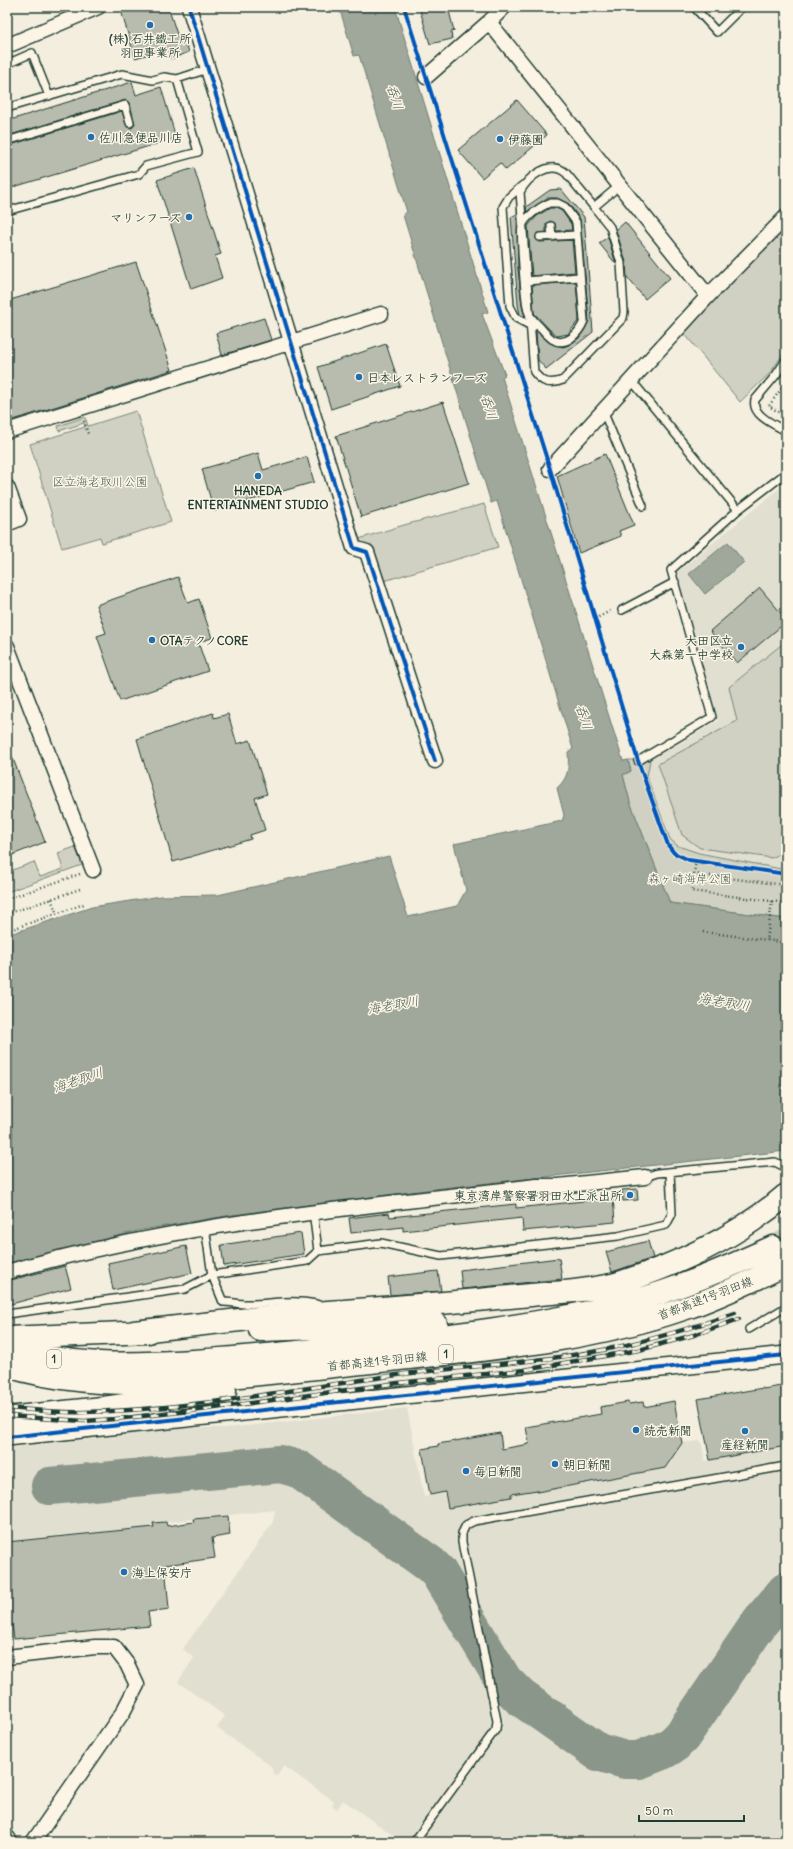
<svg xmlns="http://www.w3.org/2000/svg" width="793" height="1849" font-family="Delius,'Klee One',sans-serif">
<rect width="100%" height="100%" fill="#f3eede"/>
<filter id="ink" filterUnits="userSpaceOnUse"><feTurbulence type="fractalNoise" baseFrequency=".025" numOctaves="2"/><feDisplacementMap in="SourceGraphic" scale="8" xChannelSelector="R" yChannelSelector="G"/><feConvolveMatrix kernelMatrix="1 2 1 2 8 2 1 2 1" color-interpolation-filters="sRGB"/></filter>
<g filter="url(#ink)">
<path fill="#e1dfd0" d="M786 483V865L779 869 699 853 678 846 670 839 647 777 650 760 718 721 675 574Z
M407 1408 424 1497 445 1492 448 1508 511 1497V1494L537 1490 538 1492 665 1468 682 1443 701 1441 705 1461 786 1446V1842H395L397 1838 343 1800 337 1809 332 1805 334 1801 284 1766 277 1776 273 1773 271 1766 217 1728 225 1716 178 1682 194 1658 183 1649 273 1522 275 1510 166 1522 167 1530 161 1531 169 1609 149 1612 150 1626 14 1639 12 1624H7V1448L185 1428H228Z"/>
<path fill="#d0d1c2" stroke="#78877b" d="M783 227 786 229V349L771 372 740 402 684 333Z
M136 411 171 522 102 543 100 537 62 548 30 444 85 427 84 423 59 431 58 426 85 417 88 426Z
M484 504 498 547 377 583 352 541 404 525Z
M786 641V850L772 858 700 848 682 835 658 764 737 721 729 687Z
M628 760H650L647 777 670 839 678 846 699 853 786 870V919L670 903 630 802 623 775 631 771Z
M75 847 82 865 7 892V872L34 862 40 877 63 869 58 853Z"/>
<path fill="#a0a89b" stroke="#6c7d72" d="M339 7H395L488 312 482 314 505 375 502 377 623 761 628 760 631 771 623 775 630 802 670 903 786 919V1151L442 1188 232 1215 141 1230 7 1264V935L92 907 161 896 218 895 389 856 408 917 457 906 466 890 454 844 562 821 564 815 557 788C569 777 569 767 568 752L573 749 497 501 491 503 403 215 407 212 359 55 354 56Z
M728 542 744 562 705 594 689 574Z"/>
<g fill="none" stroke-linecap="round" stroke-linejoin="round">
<path stroke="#899689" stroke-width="38" d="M50 1486 280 1464 298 1469 431 1565 438 1572 504 1681 520 1697 598 1752 625 1760H639L664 1750 674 1744 682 1736 760 1622 786 1591"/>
</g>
<path fill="#b8bcae" stroke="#1f3d34" d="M120 7H168L180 43 187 46 189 52 171 59 167 49 135 58Z
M419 7H448L454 31 451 32 452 39 430 44Z
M132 82 136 95 161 87 176 138 7 189V146L122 111 127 127 132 128 135 124 130 104 126 100 7 136V121Z
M517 100 547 135 506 170 500 163 482 178 458 150Z
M194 168 221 254 215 256 222 278 191 289 157 180Z
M561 189 584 217 593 332 546 369 538 360 536 331 550 343 563 347 569 345 579 338 589 321 580 219 569 204 557 198H547L527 212 526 207 550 190Z
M550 208H556L562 211 571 224 572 230 556 231 555 223 550 221 546 224V232L537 233 536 239 540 242 572 240 575 272 532 276 528 226 537 216Z
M517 214 518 268 522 306 525 317 520 315 518 305 511 217Z
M625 222 670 278 645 299 627 277 626 262 616 230Z
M608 237 616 264 599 243Z
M136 262 172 370 7 422V301Z
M576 282 579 320 568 334 558 336 550 330 534 313 532 285Z
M264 318 271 340 222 355 216 333Z
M386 344 400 386 331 409 318 367Z
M443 402 469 483 361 517 336 436Z
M258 453 263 470 307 457 314 482 214 511 202 469Z
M605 454 634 525 619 531 621 536 579 553 557 476Z
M178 577 188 603 199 599 212 638 198 642 208 671 120 701 97 636 106 633 96 605Z
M760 588 786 619V622L737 663 710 631Z
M213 713 214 718 228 714 237 744 250 740 267 794 255 798 265 830 250 835 251 839 173 862 137 739Z
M7 743 45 842 7 857Z
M637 1189 638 1200 623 1201 622 1190Z
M613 1198 615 1222 523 1231 522 1218 403 1231V1227L351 1233 349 1218 389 1213 390 1217 516 1204V1208Z
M301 1233 304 1254 224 1266 221 1245Z
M648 1241 653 1258 612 1272 606 1252Z
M186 1246 192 1273 113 1290 108 1263Z
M559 1258 562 1279 462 1289 460 1270Z
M65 1266 71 1288 7 1305V1281Z
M438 1271 441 1291 390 1295 388 1277Z
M781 1386 786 1415V1446L710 1460 698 1399 763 1388V1389Z
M674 1401 682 1443 665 1468 537 1492V1490L511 1494V1497L448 1508 445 1492 430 1495 422 1449 438 1446V1444L500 1433 502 1449 529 1444 526 1427 601 1414 600 1407 628 1402 629 1404 643 1402 644 1407Z
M228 1516 230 1535 212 1538 215 1558 165 1565 169 1609 148 1612 150 1626 14 1639 12 1624H7V1542L154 1527 153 1523 166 1522 167 1526 194 1522 193 1519Z"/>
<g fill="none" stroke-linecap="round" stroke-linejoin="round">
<path stroke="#c9cbbc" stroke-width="22" stroke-dasharray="22 11" stroke-linecap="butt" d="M773 1247 786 1240"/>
<g stroke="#1f3d34" stroke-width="10">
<path id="service" d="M694 7 717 32 742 7
M7 64 32 53 49 96
M7 108 122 74 153 80 164 77 177 79 208 69
M7 141 125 105 130 123
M523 185 509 197 503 207 510 306 516 318 533 327
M549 203H557L565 207 576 222 584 321C579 333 566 348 552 339 548 336 544 332 541 328 536 323 530 318 528 311 525 304 520 232 522 226 526 216 540 207 549 203Z
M594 207 566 173C550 159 528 177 520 192L534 372C542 383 550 385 563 380L623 318 624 312 621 263 610 227 594 207 619 186
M7 211 139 174 146 166 198 152 177 79
M551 226 552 237
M540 237 577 235
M525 281 580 277
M786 360 776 375 755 400C751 415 775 425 786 431
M632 381 738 510 786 473
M603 411 643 506
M622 610 675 582
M638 761 712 717 671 570 738 510
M645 1177 657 1173 775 1162 783 1166 786 1170
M313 1211 318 1251 381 1243 441 1256 618 1236 666 1225 672 1214 670 1172
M205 1227 212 1275 223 1302C231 1302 238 1304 246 1304 270 1304 292 1299 316 1304
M7 1314 185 1289 212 1275 307 1261 318 1251
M749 1329 786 1307
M414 1842 496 1729 497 1721 462 1542V1533L466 1525 474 1521 786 1466"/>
</g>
<g stroke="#1f3d34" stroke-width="17">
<path id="minor" d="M189 7 354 548 367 552 435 761
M504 7 489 22 708 296
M7 46 98 7
M426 77 489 22
M7 431 381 314
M550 469 708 296 786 217
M7 487 19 519 7 524
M7 646 93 870
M7 1272C180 1222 359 1207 537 1186H558L645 1177
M7 1657 95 1647H114L127 1664 137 1685 123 1712 33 1842"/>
</g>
<g stroke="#1f3d34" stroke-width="20">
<path id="tertiary" d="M7 1437 786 1355
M7 1839V1842"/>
</g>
<g stroke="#1f3d34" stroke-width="25">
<path id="motorway" d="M260 1330 436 1324
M134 1332C204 1324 274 1315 344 1311 407 1306 469 1301 531 1295 560 1292 591 1291 619 1283 680 1264 737 1237 786 1195
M7 1338 148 1332
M7 1347C72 1367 127 1365 194 1361 232 1358 270 1355 307 1351 415 1339 525 1330 630 1302 679 1289 726 1268 773 1247
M7 1366C57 1381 107 1384 159 1383 233 1378 306 1369 379 1361 483 1350 587 1342 686 1308 719 1297 751 1281 783 1266
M7 1418 103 1408 225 1391"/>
</g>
<path stroke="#1f3d34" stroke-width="2.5" stroke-dasharray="1 3" stroke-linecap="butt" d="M786 382 769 406 786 417
M84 421 88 434
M595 619 612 610
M696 861 691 891 786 903
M694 874 786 885
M7 899 80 874
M51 899 57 914
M772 901 767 940 786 943
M7 914 80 889
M7 931 84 904
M703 932 767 940"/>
<use href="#service" stroke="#fcf5e5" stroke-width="7"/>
<use href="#minor" stroke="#fcf5e5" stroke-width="14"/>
<use href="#tertiary" stroke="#fcf5e5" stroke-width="17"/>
<use href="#motorway" stroke="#fcf5e5" stroke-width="22"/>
<g stroke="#1f3d34" stroke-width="4.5">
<path id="rail" d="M7 1408C33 1410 59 1413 85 1412 190 1410 294 1389 397 1375 466 1366 536 1363 603 1350 648 1341 692 1328 735 1313
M7 1416 84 1421 115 1419 200 1410 398 1383 524 1370 639 1350 694 1335 739 1319"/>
</g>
<use href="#rail" stroke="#fcf5e5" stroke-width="3" stroke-dasharray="9" stroke-linecap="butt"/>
<g stroke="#fcf5e5" stroke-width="6">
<path id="cycleway" d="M189 7 354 548 367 552 435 761
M404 7 550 469 638 761 668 845 674 853 689 860 786 874
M7 1437 786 1355"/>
</g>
<use href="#cycleway" stroke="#0057b8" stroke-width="4"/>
</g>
</g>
<g fill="#1f6fb2" stroke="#fcf5e5" stroke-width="1.5">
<circle cx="150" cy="25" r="4"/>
<circle cx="91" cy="137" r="4"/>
<circle cx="500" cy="139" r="4"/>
<circle cx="189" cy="217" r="4"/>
<circle cx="359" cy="377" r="4"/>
<circle cx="258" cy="476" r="4"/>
<circle cx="152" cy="640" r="4"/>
<circle cx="741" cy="647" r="4"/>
<circle cx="630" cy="1195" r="4"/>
<circle cx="636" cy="1430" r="4"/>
<circle cx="745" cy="1431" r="4"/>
<circle cx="555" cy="1464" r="4"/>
<circle cx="466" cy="1471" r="4"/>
<circle cx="124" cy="1572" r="4"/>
</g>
<g text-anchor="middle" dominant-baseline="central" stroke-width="3" stroke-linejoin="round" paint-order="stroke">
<g fill="#fcf5e5" stroke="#617469" stroke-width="1">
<rect x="439" y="1345" width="14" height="18" rx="3"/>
<rect x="47" y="1350" width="14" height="18" rx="3"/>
</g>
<g font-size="11" font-weight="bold" fill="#1f3d34">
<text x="446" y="1354">1</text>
<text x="54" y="1359">1</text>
</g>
<g font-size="12" font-weight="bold" fill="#1f3d34" stroke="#fcf5e5" text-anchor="start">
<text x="150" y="38" text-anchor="middle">(株) 石井鐵工所<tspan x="150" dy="14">羽田事業所</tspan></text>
<text x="99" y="137">佐川急便品川店</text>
<text x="508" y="139">伊藤園</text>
<text x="181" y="217" text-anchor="end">マリンフーズ</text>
<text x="367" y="377">日本レストランフーズ</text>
<text x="258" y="490" text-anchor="middle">HANEDA<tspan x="258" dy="14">ENTERTAINMENT STUDIO</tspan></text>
<text x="160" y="640">OTAテクノCORE</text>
<text x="733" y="640" text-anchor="end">大田区立<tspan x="733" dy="14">大森第一中学校</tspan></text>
<text x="622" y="1195" text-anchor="end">東京湾岸警察署羽田水上派出所</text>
<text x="644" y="1430">読売新聞</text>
<text x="745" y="1444" text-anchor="middle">産経新聞</text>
<text x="563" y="1464">朝日新聞</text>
<text x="474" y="1471">毎日新聞</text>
<text x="132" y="1572">海上保安庁</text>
</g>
<g font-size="12" fill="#425b50" stroke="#fcf5e5">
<text x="100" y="481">区立海老取川公園</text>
<text x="690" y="878">森ヶ崎海岸公園</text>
</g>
<g font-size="12" fill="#1f3d34" stroke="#fcf5e5">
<text transform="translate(705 1298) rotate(-21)">首都高速1号羽田線</text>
<text transform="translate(377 1361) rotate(-6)">首都高速1号羽田線</text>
</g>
<g font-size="13" font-style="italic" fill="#465d53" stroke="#fcf5e5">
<text transform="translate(395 97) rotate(73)">呑川</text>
<text transform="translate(489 407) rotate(73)">呑川</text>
<text transform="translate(584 717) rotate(73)">呑川</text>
<text transform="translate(724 1002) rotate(9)">海老取川</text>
<text transform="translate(393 1005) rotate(-10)">海老取川</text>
<text transform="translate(78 1080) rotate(-19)">海老取川</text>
</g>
</g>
<rect width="793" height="1849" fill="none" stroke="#fcf5e5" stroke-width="24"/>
<rect x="12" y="12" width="769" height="1825" fill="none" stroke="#1f3d34" stroke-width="1.5" filter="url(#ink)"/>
<path d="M639 1815v6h105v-6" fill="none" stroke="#1f3d34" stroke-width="2"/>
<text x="645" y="1815" font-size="12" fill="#1f3d34" stroke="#fcf5e5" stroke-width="3" paint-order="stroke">50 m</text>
</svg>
